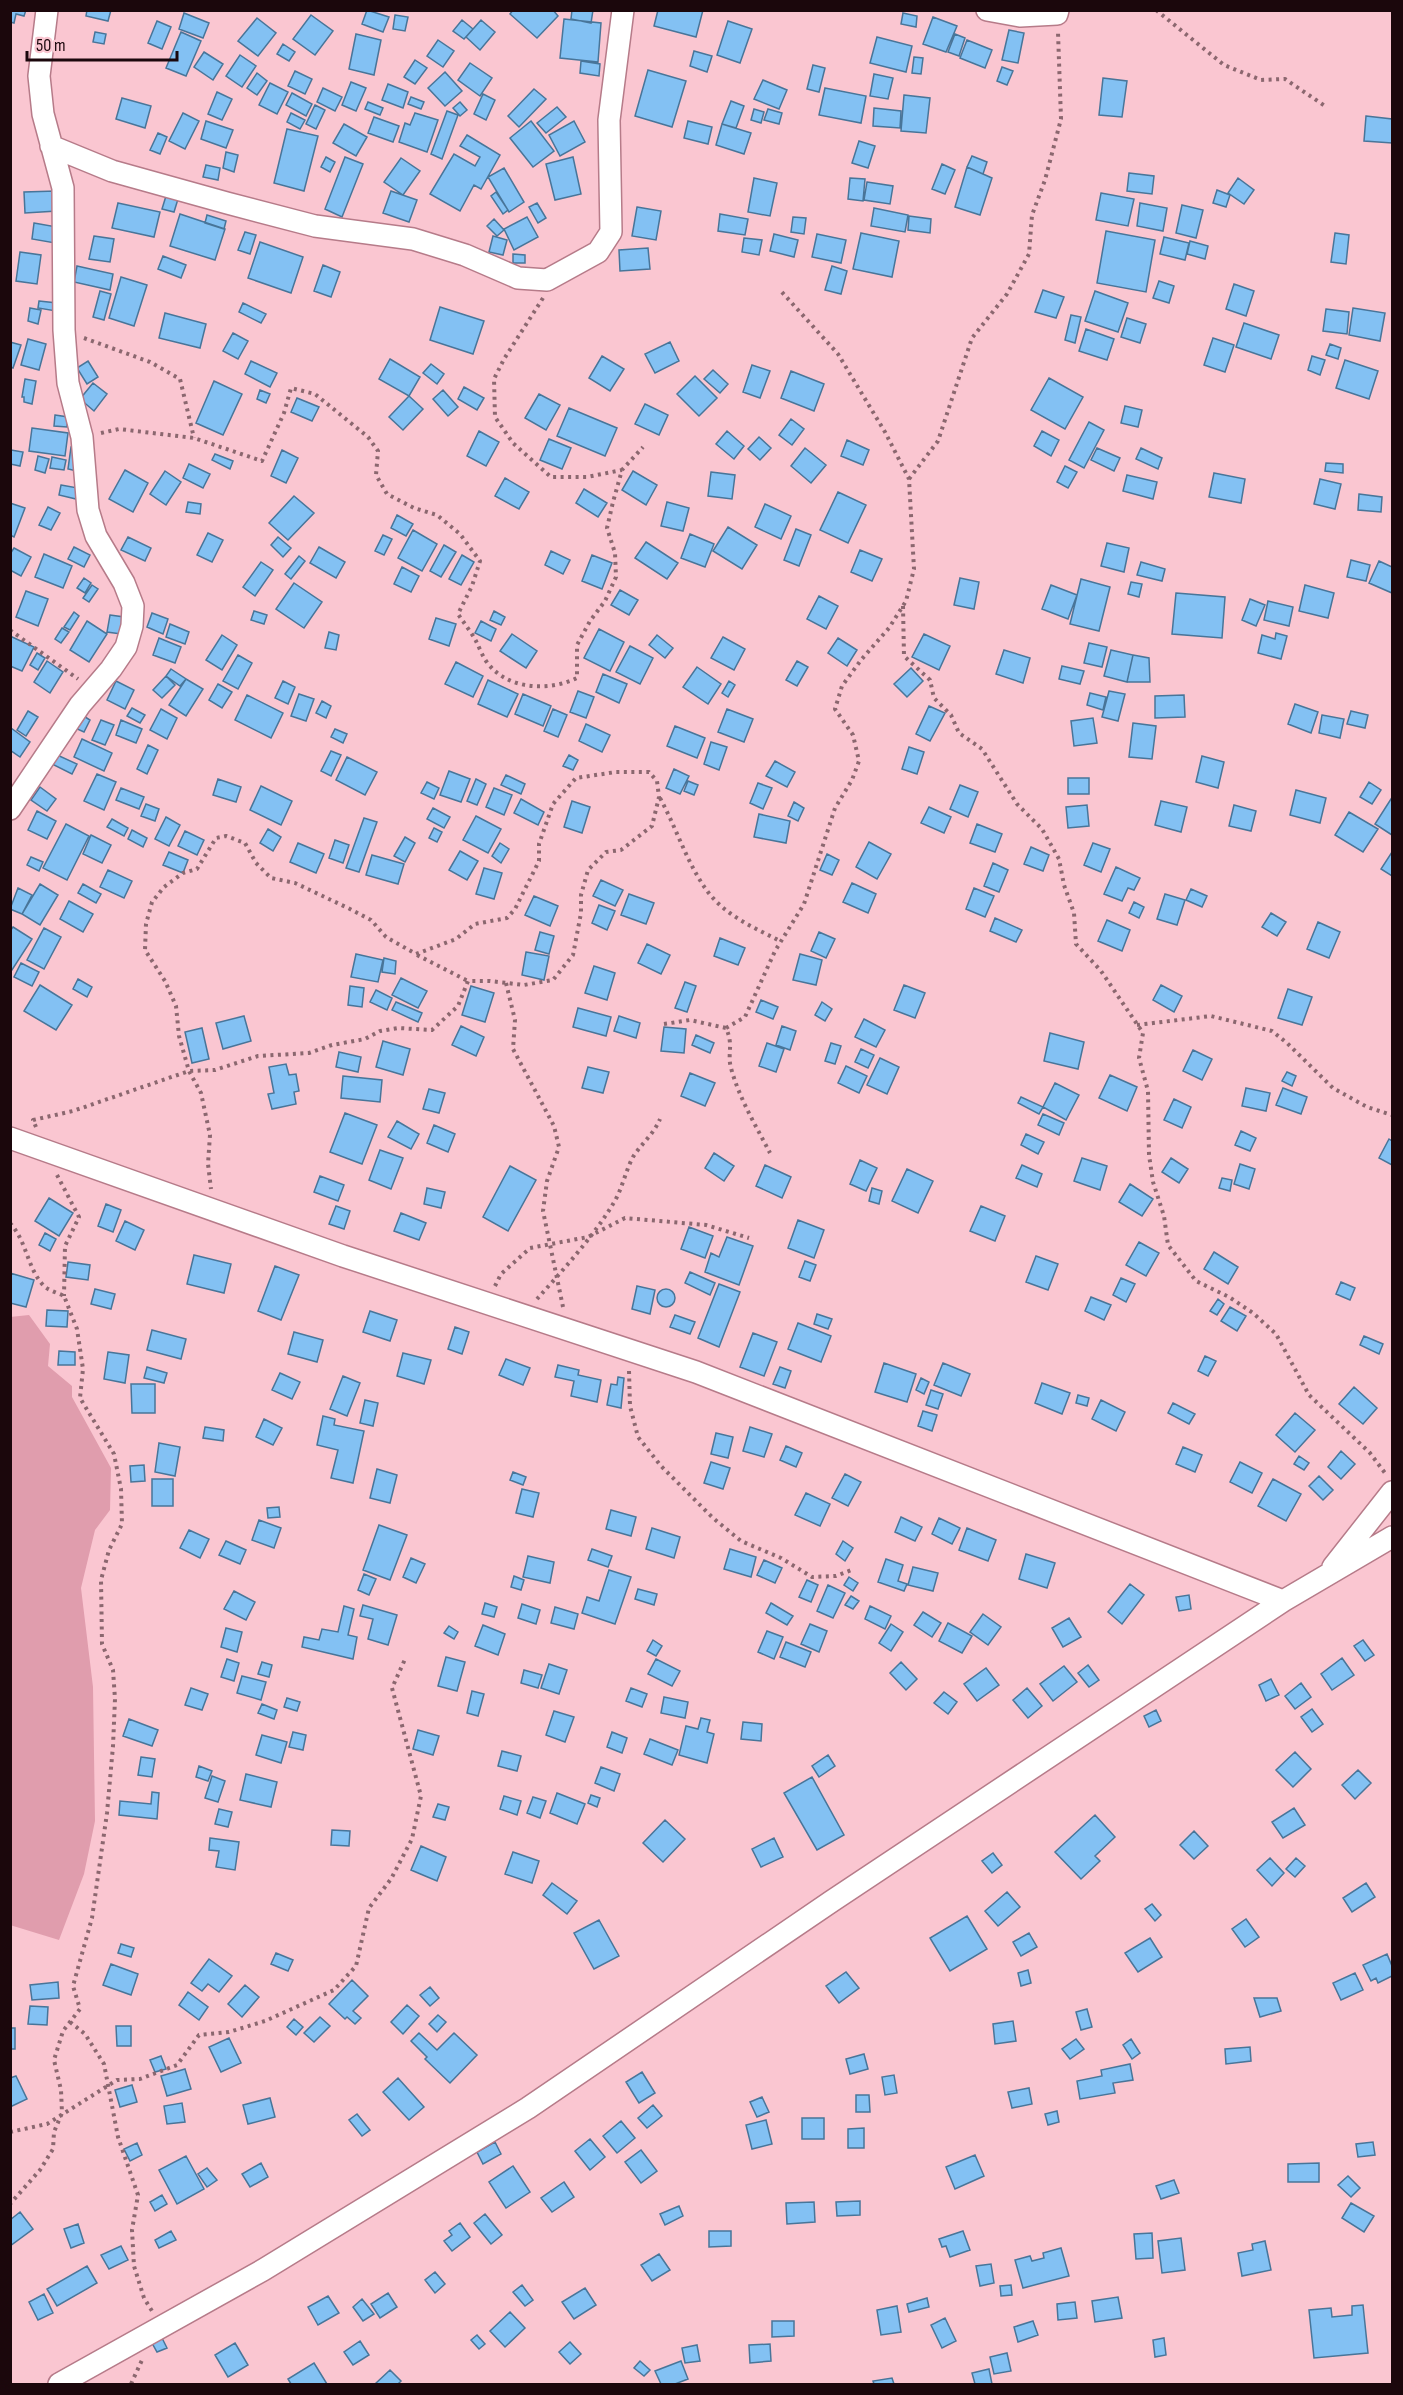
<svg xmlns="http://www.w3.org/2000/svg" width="1403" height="2395" font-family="'Sofia Sans Condensed',sans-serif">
<rect width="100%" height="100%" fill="#fac6d1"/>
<path fill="#e09dad" d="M29 1315 50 1344 48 1366 72 1386V1397L111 1468 110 1510 95 1530 81 1588 93 1687 95 1821 84 1874 59 1940 10 1925V1317Z"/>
<path fill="#83c1f3" stroke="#487599" stroke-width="1.5" d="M10 10H26L24 16 16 14 14 23 10 22Z
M87 10H111L108 21 86 16Z
M367 10 389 17 383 32 362 24Z
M513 10H553L558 16 537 38 510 14Z
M572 10H593L591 23 571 19Z
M658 10H703L696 37 654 26Z
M184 13 209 23 203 38 179 29Z
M903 13 917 16 916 27 901 24Z
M311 15 333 31 315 55 293 39Z
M395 15 408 17 405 31 393 29Z
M933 17 957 26 946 52 923 44Z
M257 18 276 33 258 56 238 41Z
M564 19 601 23 598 62 560 58Z
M462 20 473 29 464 39 453 31Z
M481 20 495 32 480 50 466 37Z
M157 21 171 27 162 49 148 43Z
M728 21 752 29 740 63 717 55Z
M1009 30 1024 33 1018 63 1002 60Z
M95 32 106 34 104 44 93 42Z
M181 32 201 41 186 76 166 68Z
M356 34 381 40 374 75 349 69Z
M955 34 965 38 959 56 948 52Z
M877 37 912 46 906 72 870 63Z
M438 40 454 51 443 67 427 56Z
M967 40 992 50 985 68 960 58Z
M283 44 295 52 289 61 277 54Z
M694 51 712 56 707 72 690 66Z
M204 52 223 64 213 80 194 67Z
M240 55 256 66 242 87 226 76Z
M914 57 923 58 921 74 912 73Z
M415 60 427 68 415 84 404 77Z
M581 61 600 64 599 76 580 73Z
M470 63 492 78 480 96 458 80Z
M813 65 825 68 819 92 807 89Z
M1002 67 1013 71 1007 85 997 81Z
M648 70 686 81 672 127 635 116Z
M295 71 312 79 305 94 288 86Z
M445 72 462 91 445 106 428 88Z
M257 73 267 81 257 95 247 88Z
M874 74 893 78 888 99 870 96Z
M1103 78 1127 81 1122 117 1099 115Z
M763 80 787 90 779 109 754 99Z
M351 82 366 88 356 111 342 105Z
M270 83 288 92 277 114 259 105Z
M388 84 408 92 403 108 382 100Z
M323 88 342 97 335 111 317 102Z
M825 88 866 96 861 123 819 115Z
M534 89 546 99 519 127 508 116Z
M217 92 232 99 222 120 208 114Z
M292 93 312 104 306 116 286 105Z
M483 94 495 100 486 120 474 114Z
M904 95 930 98 926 133 901 131Z
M411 97 424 102 421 109 408 104Z
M122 98 151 106 145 128 116 119Z
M731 101 744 106 736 128 722 124Z
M368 102 383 108 380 115 365 109Z
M460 102 467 110 460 116 453 108Z
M315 105 325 110 316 129 306 124Z
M557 107 566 117 546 133 537 123Z
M874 108 901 111 900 128 873 126Z
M754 109 764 112 761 123 751 120Z
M768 109 782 113 779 124 764 120Z
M447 111 458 115 442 159 431 154Z
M183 113 199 121 185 149 169 141Z
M291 113 305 120 300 129 287 122Z
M415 113 438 120 427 152 399 142 405 123 410 125Z
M1366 116 1392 119V143L1364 141Z
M374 117 399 126 393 142 368 133Z
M206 121 233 130 226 148 201 139Z
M531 121 554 151 533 167 510 138Z
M574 121 585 142 560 156 549 135Z
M688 121 712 127 708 144 684 138Z
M344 124 367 137 356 156 333 143Z
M722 124 751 133 744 154 716 145Z
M287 129 318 136 304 191 274 183Z
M158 133 167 137 160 154 150 150Z
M467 135 500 155 481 189 474 185 460 211 430 194 454 154 475 166 480 157 460 146Z
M859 141 875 146 868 168 852 163Z
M226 152 238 155 234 172 223 168Z
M972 156 987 162 983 174 967 167Z
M326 157 335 162 330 172 321 167Z
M345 157 363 164 342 217 325 209Z
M573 157 581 194 555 200 546 164Z
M401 158 420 171 403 195 384 182Z
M942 164 955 170 945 194 932 189Z
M206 165 220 168 218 180 203 177Z
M967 167 992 178 980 215 955 207Z
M504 168 524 202 509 212 488 177Z
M1129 173 1154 176 1152 194 1127 191Z
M754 178 777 183 770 216 748 212Z
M850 178 865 179 863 201 848 199Z
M1238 178 1254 190 1244 204 1228 193Z
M867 182 893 186 890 204 864 200Z
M1217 190 1230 195 1226 207 1213 203Z
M56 191 57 211 25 213 24 192Z
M391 191 417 200 409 222 383 213Z
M496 192 508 210 503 214 491 196Z
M1101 193 1134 199 1128 226 1096 220Z
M166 196 178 199 174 212 162 209Z
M118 203 160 212 154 237 112 228Z
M537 203 546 218 538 223 529 207Z
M1140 203 1167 208 1163 231 1137 226Z
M1182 205 1203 210 1196 238 1176 233Z
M637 207 661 211 656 240 632 236Z
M874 208 908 215 905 232 871 226Z
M180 214 225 229 215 260 170 246Z
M720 214 748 219 745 235 718 231Z
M207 215 226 221 224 229 205 223Z
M909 216 931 219 930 233 908 230Z
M527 217 538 237 514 250 504 229Z
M793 217 806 218 804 234 791 232Z
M494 219 504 230 497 236 487 226Z
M34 223 57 227 55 243 32 239Z
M1106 231 1155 240 1146 292 1097 283Z
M245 232 256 235 250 254 238 250Z
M861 233 899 241 892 277 853 269Z
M1335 233 1349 235 1346 264 1331 262Z
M774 234 798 240 794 257 770 251Z
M817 234 846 240 841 263 812 257Z
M94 236 114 239 110 262 89 259Z
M493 236 507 240 503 255 489 252Z
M1164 237 1189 243 1185 260 1160 254Z
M744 238 762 240 759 255 742 252Z
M1190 241 1208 246 1205 259 1187 254Z
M260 242 303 257 291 293 248 278Z
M648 248 650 269 620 271 619 250Z
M20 252 41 255 37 284 16 281Z
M513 254 525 255V263H513Z
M163 256 186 265 181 278 158 269Z
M323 265 340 272 331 297 314 291Z
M77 266 113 274 110 290 74 282Z
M832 266 847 271 841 294 825 290Z
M121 277 147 285 134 326 109 318Z
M1159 281 1174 286 1169 303 1153 298Z
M1234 284 1254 291 1246 316 1226 309Z
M1043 290 1064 297 1056 318 1035 312Z
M100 291 111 294 104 320 93 317Z
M1095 291 1128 303 1118 332 1085 321Z
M39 301 57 303 56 311 38 308Z
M243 303 266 314 261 323 239 312Z
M440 307 484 321 473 354 430 340Z
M30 308 41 310 38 324 28 321Z
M1353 308 1385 313 1380 341 1349 335Z
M1326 309 1349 312 1347 334 1323 331Z
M165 313 206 324 200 348 159 338Z
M1071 315 1081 317 1075 343 1065 340Z
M1127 318 1146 324 1140 343 1121 337Z
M1244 323 1279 335 1271 359 1236 347Z
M1086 329 1114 339 1107 360 1079 351Z
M233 333 248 341 238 359 223 351Z
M1213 338 1234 345 1225 372 1204 365Z
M28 339 46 344 39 370 21 365Z
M10 342 21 345 13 368 10 367Z
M670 342 679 361 655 373 645 354Z
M1330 344 1341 348 1338 359 1326 355Z
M602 356 624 369 610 391 589 378Z
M1312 356 1325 360 1320 375 1308 370Z
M390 359 420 377 409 396 379 379Z
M1345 360 1378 371 1369 399 1336 388Z
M88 361 98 377 87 384 77 368Z
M251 361 277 373 270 387 245 374Z
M431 364 444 374 437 384 423 373Z
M752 365 770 371 760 398 743 392Z
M713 370 728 384 720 393 704 379Z
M791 371 824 384 814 411 781 398Z
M695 376 717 398 699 416 677 394Z
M1049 378 1083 397 1065 429 1031 410Z
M25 379 36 381 32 404 24 402V397H22Z
M214 381 242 394 223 435 196 423Z
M93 383 107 394 94 411 80 399Z
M464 387 484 398 477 410 458 399Z
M260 390 270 394 266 403 257 399Z
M443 390 458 407 448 416 433 399Z
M539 394 560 405 546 430 525 418Z
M409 396 423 409 403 430 389 417Z
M297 398 319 407 312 421 291 412Z
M645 404 668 415 659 435 635 424Z
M1125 406 1142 410 1138 427 1121 423Z
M569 408 617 428 605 456 557 436Z
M55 415 68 417 67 427 54 426Z
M791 419 804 429 792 445 779 435Z
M1089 422 1104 430 1084 468 1069 460Z
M32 428 68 433 65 456 29 451Z
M479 431 499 442 486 466 467 456Z
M727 431 744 446 734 459 716 444Z
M1042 431 1059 440 1051 456 1034 446Z
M759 437 771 448 760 460 748 449Z
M549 439 571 448 562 469 540 460Z
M847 440 869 450 863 465 841 456Z
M71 447 80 448 77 471 68 469Z
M805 448 826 465 811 483 791 466Z
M1097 448 1120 458 1114 471 1091 460Z
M1141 448 1162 458 1158 469 1136 459Z
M11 450 23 452 20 466 10 464Z
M282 450 298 458 286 483 271 476Z
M215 454 233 461 230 469 212 460Z
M38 456 49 459 45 473 35 470Z
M52 457 66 460 64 470 50 468Z
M1326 463 1343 464V473L1325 471Z
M189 464 210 474 203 488 183 478Z
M1065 466 1077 472 1068 488 1057 482Z
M125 470 148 483 133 512 109 499Z
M165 471 181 482 166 505 150 494Z
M633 471 657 485 646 505 622 490Z
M711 472 735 475 732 499 708 496Z
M1214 473 1245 479 1241 503 1209 497Z
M1127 475 1157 482 1153 499 1123 491Z
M505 478 529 492 519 509 495 496Z
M1320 479 1341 484 1335 509 1314 504Z
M61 485 78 488 76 499 59 495Z
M584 489 607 503 598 517 576 503Z
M838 492 866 505 848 543 820 530Z
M1359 494 1382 497 1381 512 1358 510Z
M294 496 314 513 288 540 269 523Z
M188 502 201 504 200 514 186 512Z
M667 502 689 508 683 531 661 526Z
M10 503 25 508 14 537 10 535Z
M765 504 791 516 781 539 755 527Z
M48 507 60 513 51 530 39 525Z
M397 515 413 524 406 536 391 528Z
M728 527 757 545 742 569 713 551Z
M796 529 811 535 799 566 784 560Z
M413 530 437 544 422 571 398 558Z
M208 533 223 540 212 562 197 555Z
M690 534 714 544 705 567 681 558Z
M383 535 392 539 384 555 375 551Z
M128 537 151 548 145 561 121 550Z
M278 537 291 548 283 557 271 545Z
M646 542 678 563 667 579 635 558Z
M1107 543 1129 548 1124 572 1101 566Z
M444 545 456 552 441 577 430 571Z
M74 547 90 555 84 567 68 559Z
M319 547 345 562 336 578 310 563Z
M14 548 31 557 21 576 10 570V554Z
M860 550 882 559 872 581 851 572Z
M551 551 570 560 563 574 545 565Z
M44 554 72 566 63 588 35 577Z
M462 555 474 562 461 585 449 579Z
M592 555 612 563 602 589 582 581Z
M299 556 305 561 291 579 285 574Z
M1351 560 1370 565 1366 581 1347 577Z
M1379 561 1392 567V593L1369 583Z
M261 562 273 570 255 596 243 587Z
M1141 562 1165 569 1162 581 1137 575Z
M402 567 419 576 411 592 394 584Z
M84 578 91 583 85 593 77 588Z
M960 578 979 582 974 609 954 605Z
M1081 579 1110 587 1099 631 1070 624Z
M1131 582 1142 584 1139 597 1128 594Z
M294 583 322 602 304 628 276 609Z
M92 585 98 589 89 602 83 598Z
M1051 585 1077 595 1068 619 1042 609Z
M1305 585 1334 593 1328 618 1299 611Z
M620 590 638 600 629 615 611 605Z
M26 591 48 599 38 626 16 617Z
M1176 593 1225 597 1222 638 1172 634Z
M819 596 838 606 826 629 807 619Z
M1250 599 1265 605 1256 626 1242 620Z
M1268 601 1293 607 1289 626 1264 620Z
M254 611 267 615 264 624 251 620Z
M494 611 505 617 501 625 490 620Z
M74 612 79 616 70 630 64 627Z
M152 613 168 619 163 634 147 627Z
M110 615 124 617 121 634 107 632Z
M436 618 456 624 449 646 429 639Z
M87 621 107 634 89 662 70 650Z
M481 621 496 629 491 641 475 633Z
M170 624 189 632 185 644 166 637Z
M62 628 69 632 61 643 55 639Z
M599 629 624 642 610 671 584 658Z
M329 632 339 635 336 650 325 648Z
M1276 633 1287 636 1281 659 1258 653 1262 635 1275 639Z
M512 634 537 651 526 668 500 651Z
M924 634 950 646 939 670 912 657Z
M222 635 237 645 222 670 206 660Z
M657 635 673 648 665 658 649 645Z
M10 636 34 647 22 671 10 666Z
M723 637 745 649 734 670 711 658Z
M159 638 181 647 175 663 153 655Z
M838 638 857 650 847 666 828 653Z
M1089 643 1107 647 1102 667 1084 663Z
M630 646 653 658 640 684 616 672Z
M1004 650 1030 658 1023 683 996 674Z
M1111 650 1133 655 1127 682 1104 676Z
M37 653 45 658 38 670 30 665Z
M238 655 252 663 238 689 223 681Z
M1133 655 1149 658 1150 682H1127Z
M47 661 63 672 50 693 34 682Z
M797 661 808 667 797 686 786 680Z
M456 662 483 676 473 697 445 684Z
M1062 666 1084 671 1080 684 1059 679Z
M697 667 721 684 708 704 683 687Z
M911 668 923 681 907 697 894 684Z
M171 669 186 679 180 686 166 676Z
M603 674 627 684 619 703 596 692Z
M166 676 175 685 162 698 153 690Z
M186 679 203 689 186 716 169 705Z
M488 680 518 694 507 717 478 704Z
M116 681 134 690 125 709 107 700Z
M283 681 295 687 288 704 275 698Z
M729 681 735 685 728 697 722 693Z
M218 684 232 692 222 708 209 700Z
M578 691 594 697 586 718 570 712Z
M1109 691 1125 694 1118 721 1102 717Z
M1090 693 1106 697 1103 710 1087 705Z
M299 694 314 699 306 721 291 716Z
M523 694 551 706 543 726 515 714Z
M247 695 283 713 271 738 235 720Z
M1184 695 1185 717 1155 718V696Z
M322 701 331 706 326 718 316 713Z
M1295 704 1318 712 1311 733 1288 724Z
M929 706 945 713 930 741 916 734Z
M132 708 145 715 140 723 127 716Z
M161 709 177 718 167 739 150 730Z
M553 709 567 715 558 737 544 731Z
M727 709 753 719 744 742 718 732Z
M28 711 38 717 26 736 17 730Z
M1351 711 1368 715 1365 728 1347 724Z
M82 715 90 720 84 732 75 728Z
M1322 715 1344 719 1340 738 1319 733Z
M1093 718 1097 743 1074 746 1071 721Z
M101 720 114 725 105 745 92 740Z
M121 720 142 729 136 743 116 735Z
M1133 723 1156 726 1152 759 1129 757Z
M586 724 610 735 602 752 579 741Z
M675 726 705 738 697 758 667 746Z
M11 728 30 742 20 757 10 750Z
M335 729 347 734 343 743 331 737Z
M82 739 112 753 104 771 74 757Z
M711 742 727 747 719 770 704 764Z
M148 745 158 750 147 774 137 769Z
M909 747 924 752 917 774 902 769Z
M331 751 341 755 331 776 321 771Z
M55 754 77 764 72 774 50 763Z
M569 755 578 760 573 770 563 766Z
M1202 756 1224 762 1218 788 1196 782Z
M347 757 377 772 365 795 336 780Z
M775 761 795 772 787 787 766 776Z
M674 769 689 776 680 794 666 788Z
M449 771 470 779 461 802 440 795Z
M97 774 116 782 104 810 84 801Z
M506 775 525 784 521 794 501 785Z
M1068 778H1089V794H1068Z
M218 779 241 787 236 802 213 795Z
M476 779 486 784 477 805 467 801Z
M688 781 698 785 694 795 684 791Z
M427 782 439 788 434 799 421 793Z
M1369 782 1381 790 1372 804 1360 797Z
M758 783 772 788 763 809 750 803Z
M960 785 978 792 968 817 950 809Z
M261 786 292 801 281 825 250 810Z
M40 787 56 799 47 811 31 800Z
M121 788 144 797 139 809 116 800Z
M494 788 512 795 504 815 486 807Z
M1296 790 1326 798 1320 823 1290 815Z
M521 799 544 812 538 825 514 813Z
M1391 799 1392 800V835L1375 824Z
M572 801 590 807 582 833 564 827Z
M1161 801 1187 807 1181 832 1155 825Z
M794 802 804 808 798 821 788 816Z
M146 804 159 809 155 821 141 816Z
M1087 805 1089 826 1068 828 1066 807Z
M1234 805 1256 811 1251 831 1229 826Z
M929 807 951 817 944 833 921 823Z
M433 808 450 817 444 828 427 819Z
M37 811 56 821 47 839 28 830Z
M1349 812 1378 829 1363 852 1335 835Z
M759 814 790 821 786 843 754 837Z
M476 816 501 829 488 853 463 840Z
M166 817 180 825 169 846 155 839Z
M364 818 377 822 359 872 346 868Z
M112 819 128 828 124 836 107 827Z
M66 824 89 836 67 880 43 868Z
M977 824 1002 834 995 852 970 843Z
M434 828 442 832 437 842 429 838Z
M268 829 281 837 273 851 260 843Z
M132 830 147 838 143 847 128 839Z
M185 831 204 840 197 855 178 846Z
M91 835 111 845 102 863 83 854Z
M405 837 415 843 405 862 394 856Z
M335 840 349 845 343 863 329 858Z
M869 842 891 854 877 879 856 867Z
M298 843 324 854 316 873 290 862Z
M500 843 509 849 501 863 492 856Z
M1093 843 1110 849 1101 872 1084 865Z
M1031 847 1049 855 1043 871 1024 864Z
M460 851 478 861 467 880 449 870Z
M169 852 188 860 183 873 163 865Z
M1392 852V876L1381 869Z
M827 854 839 860 832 875 820 870Z
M372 855 404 864 398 884 366 875Z
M31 857 43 862 39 871 27 865Z
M993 863 1008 870 999 892 984 886Z
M1116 867 1140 878 1134 890 1128 888 1122 901 1104 894Z
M484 868 502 873 494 899 476 894Z
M108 870 132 881 124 898 100 887Z
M601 880 623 890 615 906 593 896Z
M852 883 876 894 868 913 843 902Z
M40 884 58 895 40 925 22 914Z
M83 884 101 894 96 903 78 893Z
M18 888 32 895 22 914 10 909Z
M974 888 994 896 985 917 966 909Z
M1191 889 1207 896 1202 907 1186 900Z
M629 894 654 903 646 924 621 915Z
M1165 894 1185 900 1177 925 1157 919Z
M534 896 558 906 550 926 525 915Z
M69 901 93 914 83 932 60 919Z
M1134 902 1144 907 1139 918 1129 913Z
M599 905 615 911 607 930 592 923Z
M1271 913 1286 922 1277 936 1262 927Z
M995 918 1022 930 1016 942 990 931Z
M1107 920 1130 930 1122 951 1098 941Z
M1318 922 1340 932 1329 958 1307 949Z
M13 927 32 939 10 973V931Z
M44 928 61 937 44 969 27 960Z
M540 932 554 936 549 954 535 950Z
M819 932 835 939 826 958 811 951Z
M720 938 745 948 738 965 714 956Z
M647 944 670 955 661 974 638 963Z
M526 952 549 956 544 980 522 975Z
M356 954 383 960 378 982 351 977Z
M800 954 822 960 816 985 793 980Z
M384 958 396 961 395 974 382 972Z
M21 963 39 972 32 986 14 977Z
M594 966 615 973 607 1000 585 993Z
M401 978 427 991 418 1008 392 995Z
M78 979 92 987 87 997 73 989Z
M685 982 696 986 687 1012 675 1008Z
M40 985 72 1005 56 1030 24 1011Z
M904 985 925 993 915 1018 894 1010Z
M1161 985 1182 996 1174 1012 1153 1000Z
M350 986 364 988 362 1007 348 1005Z
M471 986 494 993 485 1022 462 1015Z
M1288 989 1312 997 1302 1025 1278 1018Z
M376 990 392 998 387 1010 370 1002Z
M761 1000 778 1007 773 1019 756 1012Z
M396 1002 422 1013 418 1022 392 1010Z
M822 1002 832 1009 825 1021 815 1015Z
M578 1008 611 1017 606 1036 573 1027Z
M244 1016 251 1041 223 1049 216 1023Z
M619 1016 640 1023 636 1038 614 1031Z
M864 1019 885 1030 876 1047 855 1037Z
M461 1026 484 1037 476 1056 452 1045Z
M782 1026 796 1031 790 1050 776 1045Z
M664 1027 686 1029 684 1053 661 1051Z
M202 1028 209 1059 192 1063 185 1032Z
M1050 1033 1084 1042 1078 1069 1044 1061Z
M696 1035 714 1043 710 1053 692 1045Z
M383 1041 410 1049 403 1075 376 1067Z
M767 1043 784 1049 776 1072 759 1066Z
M831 1043 841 1046 835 1064 825 1061Z
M861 1049 874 1055 868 1068 855 1062Z
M1193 1050 1212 1059 1202 1080 1183 1071Z
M339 1052 361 1057 358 1072 336 1067Z
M880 1058 899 1067 887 1094 867 1085Z
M286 1064 289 1075 296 1074 299 1091 294 1092 296 1104 272 1109 268 1094 274 1093 269 1067Z
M846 1066 867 1076 859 1093 838 1083Z
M588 1067 609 1072 603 1093 582 1088Z
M1287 1072 1296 1076 1292 1086 1282 1081Z
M690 1073 715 1083 705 1106 681 1096Z
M1110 1075 1137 1087 1127 1111 1099 1098Z
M343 1076 382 1080 380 1102 341 1098Z
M1055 1083 1079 1095 1066 1120 1043 1107Z
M1246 1088 1270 1093 1266 1111 1242 1106Z
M1283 1088 1307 1097 1301 1114 1276 1105Z
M429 1089 445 1093 439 1113 423 1109Z
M1021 1097 1043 1107 1039 1114 1018 1103Z
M1174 1099 1191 1107 1182 1128 1164 1120Z
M345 1113 377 1125 362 1164 330 1152Z
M1043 1114 1064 1123 1059 1135 1038 1125Z
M397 1121 419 1134 411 1149 388 1137Z
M434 1125 455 1134 448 1152 427 1143Z
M1241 1131 1256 1138 1250 1151 1235 1145Z
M1026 1134 1044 1142 1038 1154 1021 1145Z
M1389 1139 1392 1141V1165L1379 1158Z
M380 1150 403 1158 391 1189 369 1180Z
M714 1153 734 1166 724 1181 705 1168Z
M1082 1158 1107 1166 1100 1190 1074 1181Z
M1171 1158 1188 1169 1179 1183 1162 1172Z
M860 1160 877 1168 866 1191 850 1184Z
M1240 1164 1255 1169 1249 1189 1234 1184Z
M765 1165 791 1177 782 1198 756 1186Z
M1022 1165 1042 1174 1037 1187 1016 1178Z
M510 1166 536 1180 508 1231 483 1217Z
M907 1169 933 1181 918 1213 892 1201Z
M320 1176 344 1185 338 1201 314 1192Z
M1222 1178 1232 1180 1230 1191 1219 1188Z
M1130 1184 1153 1199 1142 1216 1119 1202Z
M427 1188 445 1192 441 1208 424 1204Z
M872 1188 882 1191 879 1204 869 1201Z
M49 1198 73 1213 59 1236 35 1221Z
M106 1204 121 1210 113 1232 98 1226Z
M336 1206 350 1211 344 1229 329 1224Z
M981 1206 1005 1216 995 1241 970 1231Z
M401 1213 426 1223 419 1240 394 1231Z
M798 1220 824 1230 814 1258 788 1248Z
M125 1221 144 1230 135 1250 116 1241Z
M689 1227 713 1236 705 1258 681 1249Z
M45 1233 56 1239 50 1251 39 1245Z
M727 1237 753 1246 739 1285 705 1272 711 1253 719 1257Z
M1139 1242 1159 1253 1146 1276 1126 1265Z
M1214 1252 1238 1267 1228 1284 1204 1269Z
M194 1255 231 1264 224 1293 187 1284Z
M1036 1256 1058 1264 1048 1290 1026 1282Z
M805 1261 816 1265 810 1281 799 1277Z
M68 1262 90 1265 88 1280 66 1277Z
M275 1266 299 1275 281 1320 258 1311Z
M690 1272 715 1283 710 1295 685 1283Z
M10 1273 34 1280 26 1307 10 1303Z
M1121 1278 1135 1284 1126 1302 1113 1295Z
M1341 1282 1355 1288 1350 1300 1336 1294Z
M719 1284 740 1292 719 1347 698 1338Z
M637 1286 655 1290 650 1314 632 1309Z
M95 1289 115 1294 111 1309 91 1304Z
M657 1298a9 9 0 1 1 18 0a9 9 0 1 1-18 0Z
M1091 1297 1111 1305 1104 1320 1085 1311Z
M1218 1299 1224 1304 1217 1315 1210 1311Z
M1230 1307 1246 1316 1237 1331 1221 1321Z
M47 1310 68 1311 67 1327 46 1326Z
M370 1311 397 1320 390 1341 363 1332Z
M817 1314 832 1319 828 1329 814 1324Z
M675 1315 695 1322 690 1334 670 1327Z
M798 1323 831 1336 821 1362 788 1349Z
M455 1327 469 1332 462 1354 448 1349Z
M152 1330 186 1339 181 1359 147 1350Z
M294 1332 323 1340 317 1362 288 1354Z
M753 1333 777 1342 764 1376 740 1367Z
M1364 1336 1383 1344 1379 1354 1360 1345Z
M59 1351 75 1352V1365H58Z
M108 1352 129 1355 125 1383 104 1379Z
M403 1353 431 1360 424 1384 397 1376Z
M1205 1356 1216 1361 1208 1376 1198 1371Z
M506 1359 530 1368 523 1385 499 1375Z
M884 1363 916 1374 907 1402 875 1392Z
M943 1363 970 1374 961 1396 934 1385Z
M558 1365 579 1370 578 1375 601 1380 597 1402 571 1396 574 1381 555 1377Z
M147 1367 167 1373 164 1383 144 1378Z
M780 1367 791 1371 785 1388 773 1384Z
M280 1373 300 1382 292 1399 272 1390Z
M343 1376 360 1383 347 1416 330 1409Z
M618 1377 624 1378 621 1408 607 1405 611 1384 617 1385Z
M921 1378 929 1382 924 1394 916 1390Z
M1042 1383 1070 1393 1062 1414 1035 1403Z
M131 1384H155V1413H132Z
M1354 1387 1377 1408 1363 1424 1339 1404Z
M931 1390 943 1394 938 1409 926 1405Z
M1078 1395 1089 1398 1087 1406 1076 1403Z
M365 1400 378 1403 373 1426 360 1423Z
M1101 1400 1125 1412 1116 1431 1092 1419Z
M1173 1403 1195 1414 1189 1424 1168 1413Z
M923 1411 937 1415 932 1431 918 1426Z
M1295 1413 1315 1430 1295 1452 1276 1435Z
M323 1416 335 1419 334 1425 364 1431 353 1483 331 1478 338 1450 317 1445Z
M264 1419 282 1428 273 1445 256 1437Z
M205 1427 224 1430 223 1441 203 1438Z
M750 1427 772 1434 764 1457 743 1451Z
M716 1433 733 1437 728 1458 711 1454Z
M159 1443 180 1447 175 1476 155 1472Z
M786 1446 802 1453 796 1467 780 1460Z
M1183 1447 1202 1455 1195 1472 1176 1464Z
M1341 1451 1355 1464 1341 1479 1328 1467Z
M1299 1456 1309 1463 1304 1470 1294 1464Z
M711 1462 730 1468 723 1489 704 1483Z
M1240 1462 1262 1473 1252 1493 1230 1482Z
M144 1465 145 1481 131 1482 130 1466Z
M377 1469 397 1475 390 1503 370 1498Z
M513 1472 526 1477 523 1485 510 1480Z
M845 1474 861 1482 848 1506 832 1498Z
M1319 1476 1333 1490 1323 1500 1309 1486Z
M152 1479H173V1506H152Z
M1273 1479 1301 1494 1286 1521 1258 1506Z
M522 1489 539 1493 533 1517 516 1513Z
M806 1493 830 1504 820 1526 795 1515Z
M279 1507 280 1517 268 1518 267 1508Z
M611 1510 636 1517 631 1536 606 1529Z
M901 1517 922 1527 915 1541 895 1532Z
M939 1518 960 1528 952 1544 932 1534Z
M259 1520 281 1528 274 1548 252 1540Z
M379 1525 407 1535 390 1580 363 1570Z
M652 1528 680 1537 674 1558 646 1549Z
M967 1528 996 1540 988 1561 959 1550Z
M189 1530 209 1539 200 1558 180 1548Z
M226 1541 246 1550 240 1564 219 1555Z
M843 1541 853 1548 845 1561 836 1554Z
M592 1549 612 1556 608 1567 588 1560Z
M730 1549 756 1557 751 1577 724 1569Z
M1026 1554 1055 1563 1047 1588 1019 1579Z
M528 1556 554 1562 550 1583 523 1577Z
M411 1558 425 1564 416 1583 403 1577Z
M886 1559 903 1565 898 1581 907 1584 904 1591 878 1582Z
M764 1560 782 1568 775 1583 757 1575Z
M913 1567 938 1573 933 1591 908 1585Z
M609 1570 631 1577 615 1624 582 1613 587 1597 599 1601Z
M364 1574 376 1579 369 1595 358 1590Z
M514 1576 524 1580 521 1590 511 1587Z
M849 1577 858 1583 853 1591 844 1585Z
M807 1580 818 1585 811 1602 799 1597Z
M1130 1584 1144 1595 1122 1624 1108 1612Z
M828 1585 845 1593 833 1618 817 1611Z
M638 1589 657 1594 654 1605 635 1599Z
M234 1591 255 1602 246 1620 224 1609Z
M1189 1595 1191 1609 1179 1611 1176 1597Z
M851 1596 859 1601 853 1609 845 1605Z
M485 1603 497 1607 494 1617 482 1614Z
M771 1603 793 1616 787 1625 766 1613Z
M522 1604 540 1610 536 1624 518 1618Z
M363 1605 397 1615 388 1645 368 1639 373 1619 360 1616Z
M344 1606 354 1609 348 1635 357 1637 353 1659 302 1647 304 1637 319 1640 322 1629 338 1632Z
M870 1606 891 1616 885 1629 865 1619Z
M555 1607 578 1614 574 1629 551 1623Z
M923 1612 941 1623 932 1637 914 1625Z
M983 1614 1001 1627 988 1645 970 1632Z
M1069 1618 1081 1637 1063 1647 1052 1628Z
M948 1623 972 1636 962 1653 939 1641Z
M810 1624 827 1631 819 1652 801 1644Z
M891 1624 903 1632 891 1651 879 1643Z
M483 1625 505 1634 498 1655 475 1646Z
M449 1626 458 1632 454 1639 444 1633Z
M226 1628 242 1632 237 1652 221 1647Z
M767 1631 783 1637 774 1659 758 1652Z
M653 1640 662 1646 656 1656 647 1651Z
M1363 1640 1374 1655 1365 1661 1354 1646Z
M786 1642 811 1652 805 1667 780 1657Z
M446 1657 465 1662 457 1691 438 1686Z
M1342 1658 1354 1675 1332 1690 1321 1674Z
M227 1659 239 1663 234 1681 221 1677Z
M656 1659 680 1671 672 1686 648 1674Z
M262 1662 272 1665 269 1677 258 1674Z
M901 1662 917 1679 906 1690 890 1673Z
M549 1664 567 1670 559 1694 541 1688Z
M1088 1665 1099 1680 1089 1687 1078 1673Z
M1064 1666 1077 1682 1053 1701 1040 1684Z
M986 1668 999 1685 977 1701 964 1684Z
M524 1670 542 1675 538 1688 521 1683Z
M242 1676 266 1682 261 1700 237 1693Z
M1271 1679 1279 1695 1266 1701 1259 1685Z
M1301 1683 1311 1697 1295 1709 1285 1696Z
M191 1688 208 1694 202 1710 185 1705Z
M631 1688 647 1694 642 1707 626 1701Z
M1027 1688 1042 1706 1028 1718 1013 1700Z
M472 1691 484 1694 478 1716 467 1713Z
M944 1692 957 1702 948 1714 934 1703Z
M664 1697 688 1702 685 1718 661 1713Z
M287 1698 300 1702 297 1711 284 1707Z
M262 1704 277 1710 274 1719 258 1713Z
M1312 1709 1323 1724 1312 1732 1301 1717Z
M1156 1710 1161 1721 1149 1727 1144 1716Z
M554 1711 574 1717 565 1742 546 1735Z
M701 1718 710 1720 707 1732 714 1734 707 1763 679 1755 686 1726 698 1729Z
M129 1719 158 1730 152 1746 123 1736Z
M743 1722 762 1724 761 1741 741 1739Z
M418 1730 439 1736 433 1755 413 1749Z
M293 1732 306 1735 303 1750 289 1747Z
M612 1732 627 1738 622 1753 607 1747Z
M262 1735 287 1742 281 1763 256 1755Z
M650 1739 678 1750 672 1765 644 1754Z
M502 1751 521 1756 517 1771 498 1766Z
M1295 1752 1311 1769 1293 1787 1276 1770Z
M828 1755 835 1766 819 1777 812 1766Z
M141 1757 155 1759 152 1777 138 1775Z
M199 1766 212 1771 208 1781 196 1777Z
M601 1767 620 1774 614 1791 595 1783Z
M1358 1770 1371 1783 1355 1799 1342 1785Z
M246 1774 277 1782 271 1807 240 1800Z
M212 1776 225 1781 218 1802 205 1798Z
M812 1777 844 1835 817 1850 784 1793Z
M152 1792 159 1793 157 1819 119 1815 120 1801 151 1804Z
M557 1793 585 1804 577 1824 550 1813Z
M591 1795 600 1798 597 1807 588 1803Z
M504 1796 521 1801 517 1815 500 1809Z
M533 1797 546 1801 540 1818 527 1813Z
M438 1804 449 1807 445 1820 433 1817Z
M1294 1808 1305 1825 1283 1838 1272 1822Z
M219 1809 232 1812 228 1827 215 1824Z
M1095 1815 1115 1837 1095 1856 1100 1861 1081 1879 1055 1852Z
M665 1820 685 1839 663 1862 643 1843Z
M332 1830 350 1831 349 1846 331 1845Z
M1194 1831 1208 1846 1194 1859 1180 1845Z
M210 1838 239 1842 235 1870 216 1867 219 1851 209 1850Z
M774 1838 783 1857 761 1867 752 1849Z
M421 1846 446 1857 437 1881 411 1870Z
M513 1852 539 1861 532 1883 505 1874Z
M993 1853 1002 1865 992 1873 982 1861Z
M1270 1858 1284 1873 1272 1886 1257 1870Z
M1296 1858 1305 1866 1295 1877 1286 1869Z
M552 1883 577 1901 567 1914 543 1895Z
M1366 1883 1375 1897 1352 1912 1343 1898Z
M1007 1892 1020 1907 998 1926 985 1911Z
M1152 1904 1161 1915 1155 1921 1145 1909Z
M967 1916 987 1949 950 1971 930 1938Z
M1246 1919 1259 1937 1245 1947 1232 1929Z
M599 1920 619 1956 594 1969 574 1933Z
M1029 1933 1037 1947 1021 1956 1013 1942Z
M1150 1938 1162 1957 1138 1972 1125 1953Z
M121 1944 134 1948 131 1957 118 1953Z
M276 1953 293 1960 288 1971 271 1964Z
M1387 1954 1392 1966V1976L1378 1983 1376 1978 1371 1981 1363 1965Z
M209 1959 232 1976 219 1992 208 1984 202 1991 191 1983Z
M111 1964 138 1974 131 1995 103 1985Z
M1028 1970 1031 1983 1021 1986 1018 1973Z
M846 1972 859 1988 839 2003 826 1986Z
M1355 1973 1363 1990 1341 2000 1333 1983Z
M352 1980 368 1996 353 2011 361 2018 355 2024 347 2017 345 2019 329 2004Z
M58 1982 59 1998 32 2000 30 1985Z
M245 1985 259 1997 242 2017 228 2004Z
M430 1987 439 1998 430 2006 420 1995Z
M188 1992 208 2007 199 2020 179 2005Z
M1254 1998H1277L1281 2011 1260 2017Z
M407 2005 419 2016 403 2034 391 2022Z
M30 2006 48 2007 47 2025 28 2024Z
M1087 2009 1092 2027 1081 2030 1076 2012Z
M438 2015 446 2022 437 2032 429 2024Z
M320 2017 330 2026 314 2042 304 2033Z
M294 2019 303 2027 296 2035 287 2027Z
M1013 2021 1016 2041 995 2044 993 2024Z
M116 2026H131V2046H117Z
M10 2028H15V2049H10Z
M419 2033 437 2050 454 2033 477 2055 450 2083 425 2059 427 2057 411 2041Z
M229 2038 241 2063 221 2072 209 2047Z
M1076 2039 1084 2049 1070 2059 1062 2049Z
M1131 2039 1140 2053 1132 2059 1123 2045Z
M1250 2047 1251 2061 1226 2064 1225 2049Z
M864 2054 868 2069 850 2074 846 2059Z
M161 2056 166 2069 155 2072 150 2060Z
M1130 2064 1133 2080 1113 2083 1115 2093 1080 2099 1077 2081 1102 2076 1101 2070Z
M185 2069 191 2089 167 2096 161 2076Z
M642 2072 655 2093 639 2103 626 2082Z
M894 2075 897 2093 885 2095 882 2077Z
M16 2076 27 2099 10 2107V2078Z
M398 2078 424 2107 409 2120 383 2092Z
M132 2085 137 2102 120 2107 115 2090Z
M1029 2088 1032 2104 1012 2108 1008 2092Z
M856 2095H869L870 2112H856Z
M762 2097 769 2112 757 2117 750 2102Z
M270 2098 275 2117 248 2124 243 2105Z
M182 2103 185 2122 167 2124 164 2106Z
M653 2105 662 2116 647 2128 638 2118Z
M1057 2111 1059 2122 1048 2125 1045 2114Z
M357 2114 370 2130 362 2136 349 2120Z
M802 2118H824V2139H802Z
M766 2120 772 2144 752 2149 746 2125Z
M621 2121 635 2138 617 2153 603 2136Z
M864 2128V2148H848V2129Z
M590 2139 605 2157 590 2170 575 2151Z
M495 2142 501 2154 483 2164 477 2152Z
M1373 2142 1375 2155 1358 2157 1356 2144Z
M137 2143 142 2155 130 2161 124 2149Z
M641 2150 657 2171 641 2183 625 2162Z
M975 2155 984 2176 955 2189 946 2167Z
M186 2156 204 2189 177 2204 159 2170Z
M261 2163 268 2177 250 2187 242 2174Z
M1319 2163V2182H1288V2164Z
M513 2166 530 2192 506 2208 489 2182Z
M207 2168 217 2180 207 2187 198 2174Z
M1348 2176 1360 2188 1351 2197 1338 2185Z
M1174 2180 1179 2193 1161 2199 1156 2186Z
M564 2182 574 2197 552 2212 541 2198Z
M162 2195 167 2204 155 2211 150 2202Z
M860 2201V2215L837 2216 836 2202Z
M814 2202 815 2222 787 2224 786 2203Z
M1351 2203 1374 2216 1364 2232 1342 2218Z
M679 2206 683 2216 665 2225 660 2214Z
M20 2212 33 2229 10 2246V2220Z
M485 2214 502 2235 491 2244 474 2223Z
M460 2223 470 2237 452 2251 444 2241 452 2235 449 2231Z
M78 2224 84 2243 71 2248 64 2229Z
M171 2231 176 2240 159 2248 155 2240Z
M709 2231H731V2246L709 2247Z
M963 2231 970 2250 950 2257 946 2246 942 2247 939 2239Z
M1152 2233 1153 2258 1136 2259 1134 2234Z
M1181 2238 1185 2270 1162 2273 1158 2241Z
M1265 2241 1271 2270 1242 2276 1238 2253 1253 2250 1252 2244Z
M121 2246 128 2260 109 2269 101 2255Z
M1061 2248 1069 2276 1023 2288 1015 2260 1030 2256 1032 2261 1044 2258 1043 2253Z
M659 2254 670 2270 652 2281 641 2265Z
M991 2264 994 2283 980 2286 976 2266Z
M87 2266 97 2283 57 2306 47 2289Z
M435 2272 445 2284 435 2293 425 2280Z
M522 2285 533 2300 525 2306 513 2292Z
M1011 2285 1012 2295 1001 2296 1000 2286Z
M585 2288 596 2305 574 2319 562 2302Z
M388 2293 397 2307 380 2318 371 2304Z
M44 2294 53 2313 38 2320 29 2302Z
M328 2296 339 2313 318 2325 308 2307Z
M1118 2297 1122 2318 1095 2322 1092 2301Z
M927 2298 929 2307 909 2312 907 2304Z
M362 2299 374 2314 363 2321 353 2307Z
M1075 2302 1077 2318 1058 2320 1057 2304Z
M1363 2305 1368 2353 1314 2358 1309 2310 1331 2308 1332 2317 1352 2315V2306Z
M897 2306 901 2332 881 2335 877 2310Z
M510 2312 525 2328 505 2347 490 2331Z
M945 2318 956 2341 942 2348 931 2325Z
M772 2321H794V2336L772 2337Z
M1033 2321 1038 2335 1018 2342 1014 2327Z
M477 2335 485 2344 479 2349 471 2340Z
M162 2338 167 2348 157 2352 152 2343Z
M1164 2338 1166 2355 1155 2357 1153 2340Z
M360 2341 369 2355 353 2365 344 2352Z
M570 2342 581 2354 570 2364 559 2352Z
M235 2343 248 2365 228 2377 215 2355Z
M770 2344 771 2361 750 2363 749 2345Z
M697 2345 700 2361 685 2363 682 2348Z
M1007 2353 1011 2371 994 2374 990 2357Z
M640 2361 650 2370 644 2376 634 2368Z
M681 2361 688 2379 675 2384H661L655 2371Z
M314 2363 327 2384H291L288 2379Z
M989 2369 992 2384H975L972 2373Z
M390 2370 401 2381 398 2384H375Z
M892 2378 894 2384H874L873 2381Z"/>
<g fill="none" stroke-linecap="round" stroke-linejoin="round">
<g stroke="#b67b89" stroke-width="24">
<path id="minor" d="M987 10 1020 16 1057 14 1058 10
M51 146 112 171 227 203 315 226 413 239 465 255 518 278 547 280 598 252 611 232 609 120 623 10
M10 809 80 705 111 669 126 647 132 626 133 606 124 583 96 536 88 510 82 437 68 383 64 330 63 188 43 114 39 76 47 10
M10 1138 343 1256 696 1372 1283 1601
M1333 1567 1392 1492
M59 2384 263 2270 528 2108 832 1901 1283 1601 1392 1537"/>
</g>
<path stroke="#8b676f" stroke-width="4" stroke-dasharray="3 4.5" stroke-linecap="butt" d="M1156 10 1224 65 1261 80 1285 79 1325 106
M543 298 504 359 494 379 495 417 513 443 551 477H587L622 470
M84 338 150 362 180 379 194 438
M101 433 119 429 194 438 262 461 284 413 291 388 315 394 368 437 378 451 376 475 387 494 414 508 437 515 460 534 480 561 472 586 458 614C464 623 471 632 476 641 480 649 484 660 490 666 511 690 550 691 577 678V645L590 621 605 601 616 577 615 553 607 528 613 502 622 470 643 447
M909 479 938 441 972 338 1007 294 1029 254 1032 215 1045 180 1061 119 1058 32
M903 606 904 656 930 680 934 698 951 715 959 733 982 749 1017 804 1042 829 1059 859 1064 885 1074 913 1076 944 1101 971 1143 1033 1139 1058 1148 1091 1149 1155 1153 1182 1164 1216 1168 1245 1196 1281 1229 1297 1253 1313 1276 1334 1309 1395 1370 1453 1385 1473
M10 630 78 679
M660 798C677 829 687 864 708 892 726 916 755 928 780 941
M417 955 468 981
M506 983 515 1020 513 1049 554 1126 559 1147 547 1181 543 1211 563 1307
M664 1024 690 1020 726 1028C734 1046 727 1053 731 1068 739 1098 756 1126 770 1153
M1137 1025 1211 1016 1272 1031 1287 1043 1333 1088 1367 1107 1392 1115
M726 1028 745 1017 775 951 804 904 835 808 852 780 859 761 853 735 835 709 842 686 861 660 889 628 906 601 914 569 909 479 885 432 838 354 780 290
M36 1127 33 1120 73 1111 189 1071 215 1070 258 1056 309 1053 332 1045 365 1039 380 1031 398 1028 432 1030 458 1006 468 981H490L524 985 553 980 573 955 581 913V895L588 870 606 852 621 850 652 826 659 797 657 781 649 772H616L576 778 553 804 539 844V861L515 909 507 918 475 924 456 939 416 954 386 937 371 920 348 908 295 883 271 878 256 863 245 843 226 836 216 838 197 869 183 873 164 887 152 902 146 924 145 950 165 981 176 1006 179 1036 189 1071 201 1093 210 1135 208 1164 211 1189
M57 1175 79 1217 65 1246 64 1296
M10 1223C27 1242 27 1267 43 1285 47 1290 58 1293 64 1296L77 1329 83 1369 80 1398 114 1454 121 1489 122 1524 109 1550 101 1580 102 1644 113 1670 115 1699 113 1746 107 1813 92 1918 73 1986 80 2009 63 2031 54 2060 61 2090 62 2113 54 2132 53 2149 40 2170 10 2204
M495 1286 501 1274 530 1248 588 1237 625 1218 706 1225 749 1238
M537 1299C563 1270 593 1237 613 1204 622 1190 625 1172 633 1157 641 1144 654 1134 660 1119
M629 1371 630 1406 638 1437 661 1466 713 1518 741 1541 781 1558 812 1577 836 1576 854 1569
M70 2022 85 2034 104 2064 118 2137 138 2195 132 2230 134 2266 144 2298 152 2311
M10 2132 47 2124 117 2080 140 2079 177 2065 199 2035 229 2032 265 2021 334 1990 356 1966 369 1908 391 1879 412 1839 421 1796 392 1688 406 1657
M131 2384 142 2360"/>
<use href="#minor" stroke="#fff" stroke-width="21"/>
</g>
<rect width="1403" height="2395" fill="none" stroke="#1b070c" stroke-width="24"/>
<path d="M27 51v9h150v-9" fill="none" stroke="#1b070c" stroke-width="3"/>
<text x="36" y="51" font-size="18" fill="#1b070c" stroke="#fac6d1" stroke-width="4.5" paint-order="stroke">50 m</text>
</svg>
